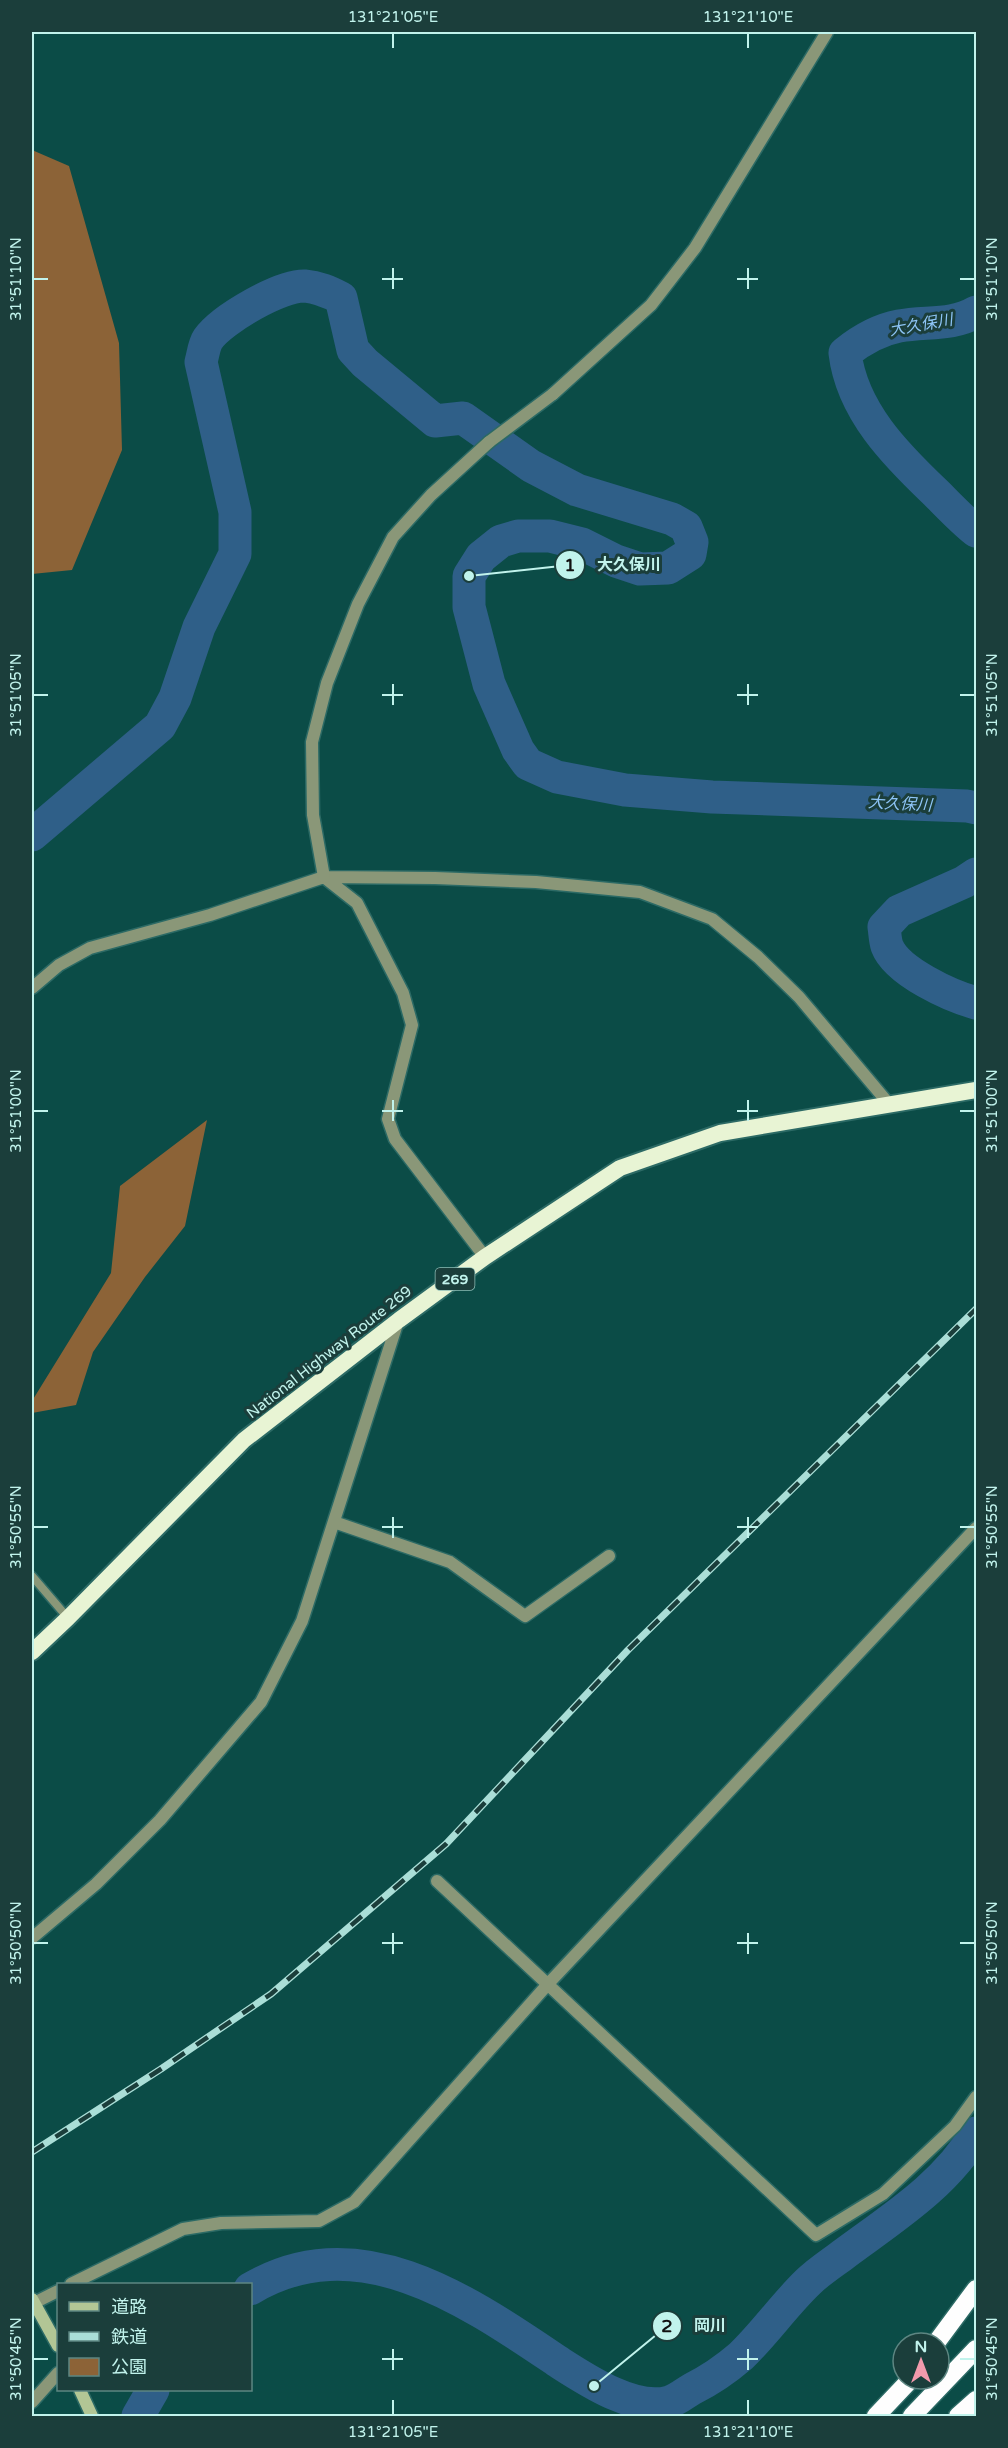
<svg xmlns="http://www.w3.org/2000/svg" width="1008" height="2448" font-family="'Varela Round','Noto Sans JP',sans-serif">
<rect width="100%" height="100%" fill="#0b4c47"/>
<path fill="#8c6337" d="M32 150 69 166 119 343 122 450 72 570 32 574Z
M207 1120 185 1226 145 1277 93 1352 76 1405 32 1413V1401L111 1273 120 1186Z"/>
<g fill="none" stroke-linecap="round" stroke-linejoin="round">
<path stroke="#2f5f88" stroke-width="33" d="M976 312C952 326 926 321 899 326 878 330 861 340 845 353 852 411 896 455 936 493 949 506 962 520 976 531
M32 835 160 726 175 698 199 627 235 554V512L201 362C203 355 204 345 208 339 222 319 281 285 305 286 318 287 329 292 341 298L353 350 365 363 435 421 463 418 531 466 577 490 672 519 686 527 692 542 690 554 668 568 640 569 616 561 582 544 550 536H518L501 541 481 557 469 576V607L489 684 518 750 528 764 557 777 625 790 712 797 967 806 976 808
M976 874 964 882 899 911 884 927C885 933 885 940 887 946 897 972 951 996 976 1003
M250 2289C358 2224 468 2301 557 2361 585 2379 634 2412 669 2402 677 2400 685 2393 692 2389 710 2380 726 2369 741 2356 765 2333 784 2305 808 2282 818 2272 832 2263 844 2254 891 2219 946 2185 976 2133
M138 2416 153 2390"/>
<g stroke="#2c6a65" stroke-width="11">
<path id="service" d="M32 1576 68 1618"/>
</g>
<g stroke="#2c6a65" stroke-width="15">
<path id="minor" d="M489 442 553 394
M324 877 357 903 403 993 412 1025 388 1119 395 1139 485 1257
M32 988 59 965 90 948 210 915 324 877 435 878 536 882 640 892 712 919 758 957 799 997 889 1104
M334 1522 450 1562 525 1616 609 1556
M437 1881 816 2235 883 2194 955 2126 976 2097
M32 1938 96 1884 160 1820 261 1702 302 1621 398 1321
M71 2284 183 2229 221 2223 319 2221 354 2202 548 1984 976 1528
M34 2303 58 2291
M32 2402 58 2373"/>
</g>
<g stroke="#2c6a65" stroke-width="15">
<path id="tertiary" d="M553 394 651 305 695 248 827 32
M324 877 313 815 312 742 327 683 358 604 393 537 431 495 489 442"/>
</g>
<g stroke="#2c6a65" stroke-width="15">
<path id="secondary" d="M32 2299 58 2346
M80 2390 92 2416"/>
</g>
<g stroke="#2c6a65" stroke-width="20">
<path id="trunk" d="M32 1652 68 1618 244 1440 399 1320 485 1257 620 1168 720 1133 976 1090"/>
</g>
<g stroke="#2c6a65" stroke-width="21">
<path id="motorway" d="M936 2343 976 2289
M876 2416 911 2379
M912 2416 976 2349
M958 2416 976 2400"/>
</g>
<use href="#service" stroke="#8a9778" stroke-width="8"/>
<use href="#minor" stroke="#8a9778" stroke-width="12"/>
<use href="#tertiary" stroke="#8a9778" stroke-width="12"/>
<use href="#secondary" stroke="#b2c695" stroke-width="12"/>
<use href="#trunk" stroke="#e8f4d4" stroke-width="16"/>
<use href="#motorway" stroke="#fefefe" stroke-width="18"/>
<g stroke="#aaded7" stroke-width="7">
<path id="rail" d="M32 2152 161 2069 271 1994 446 1844 628 1650 976 1309"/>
</g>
<use href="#rail" stroke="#1b3e3b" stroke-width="4.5" stroke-dasharray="14" stroke-linecap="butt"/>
</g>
<path fill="none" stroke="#c1f3ec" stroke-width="2" d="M393 33V48M748 33V48M393 268V289M748 268V289M33 279H48M382 279H403M737 279H758M960 279H975M393 684V705M748 684V705M33 695H48M382 695H403M737 695H758M960 695H975M393 1100V1121M748 1100V1121M33 1111H48M382 1111H403M737 1111H758M960 1111H975M393 1517V1538M748 1517V1538M33 1527H48M382 1527H403M737 1527H758M960 1527H975M393 1933V1954M748 1933V1954M33 1943H48M382 1943H403M737 1943H758M960 1943H975M393 2349V2370M748 2349V2370M33 2359H48M382 2359H403M737 2359H758M960 2359H975M393 2400V2415M748 2400V2415"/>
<g text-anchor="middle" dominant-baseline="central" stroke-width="6" stroke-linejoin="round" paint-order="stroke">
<rect fill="#1b3e3b" stroke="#8fbdb7" stroke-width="1.5" x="435.5" y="1268" width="39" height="22" rx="4.5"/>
<g font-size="14" font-weight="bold" fill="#c1f3ec">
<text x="455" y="1279">269</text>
</g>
<g font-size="15" fill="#c1f3ec" stroke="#1b3e3b">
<text transform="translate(329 1352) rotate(-38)">National Highway Route 269</text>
</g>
<g font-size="16" font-style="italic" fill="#8ec5f7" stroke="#1b3e3b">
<text transform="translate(921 325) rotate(-10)">大久保川</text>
<text transform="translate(900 804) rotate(3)">大久保川</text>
</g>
</g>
<path fill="none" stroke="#c1f3ec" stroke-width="2" d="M469 576L570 565M594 2386L667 2326"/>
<g fill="#c1f3ec" stroke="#1b3e3b" stroke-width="2">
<circle cx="469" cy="576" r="6"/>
<circle cx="594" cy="2386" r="6"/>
<circle cx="570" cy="565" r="15"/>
<circle cx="667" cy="2326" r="15"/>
</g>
<g font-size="18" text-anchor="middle" font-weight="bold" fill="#111">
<text x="570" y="571">1</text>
<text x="667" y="2332">2</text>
</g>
<g font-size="16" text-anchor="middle" font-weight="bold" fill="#c1f3ec" stroke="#1b3e3b" stroke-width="6" stroke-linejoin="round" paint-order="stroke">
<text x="629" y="570">大久保川</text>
<text x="710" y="2331">岡川</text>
</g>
<rect width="1008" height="2448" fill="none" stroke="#1b3e3b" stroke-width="66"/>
<rect x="57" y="2283" width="195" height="108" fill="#1b3e3b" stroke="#5d8682" stroke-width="1.5"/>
<rect x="69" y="2302" width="30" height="9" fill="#b2c695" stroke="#5d8682" stroke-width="1.5"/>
<text x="111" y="2313" font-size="18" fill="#c1f3ec">道路</text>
<rect x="69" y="2332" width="30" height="9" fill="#aaded7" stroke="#5d8682" stroke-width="1.5"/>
<text x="111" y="2343" font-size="18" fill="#c1f3ec">鉄道</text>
<rect x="69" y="2358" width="30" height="18" fill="#8c6337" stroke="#5d8682" stroke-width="1.5"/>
<text x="111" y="2373" font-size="18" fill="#c1f3ec">公園</text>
<g transform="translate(921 2361)"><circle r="28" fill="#1b3e3b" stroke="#5d8682" stroke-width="1.5"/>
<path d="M0-4.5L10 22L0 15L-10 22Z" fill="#f29aac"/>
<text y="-9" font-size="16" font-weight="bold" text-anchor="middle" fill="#c1f3ec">N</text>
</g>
<rect x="33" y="33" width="942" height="2382" fill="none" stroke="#c1f3ec" stroke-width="2"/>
<g font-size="15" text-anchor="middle" fill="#c1f3ec">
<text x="393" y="22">131°21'05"E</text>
<text x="748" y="22">131°21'10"E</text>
<text transform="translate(16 279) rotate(-90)" y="5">31°51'10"N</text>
<text transform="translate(992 279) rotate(-90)" y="5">31°51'10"N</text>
<text transform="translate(16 695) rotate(-90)" y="5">31°51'05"N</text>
<text transform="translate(992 695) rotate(-90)" y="5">31°51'05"N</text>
<text transform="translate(16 1111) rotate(-90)" y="5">31°51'00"N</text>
<text transform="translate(992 1111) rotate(-90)" y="5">31°51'00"N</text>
<text transform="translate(16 1527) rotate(-90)" y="5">31°50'55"N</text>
<text transform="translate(992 1527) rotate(-90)" y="5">31°50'55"N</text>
<text transform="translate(16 1943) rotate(-90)" y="5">31°50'50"N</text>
<text transform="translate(992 1943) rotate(-90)" y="5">31°50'50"N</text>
<text transform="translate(16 2359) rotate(-90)" y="5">31°50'45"N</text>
<text transform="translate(992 2359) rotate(-90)" y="5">31°50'45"N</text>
<text x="393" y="2437">131°21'05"E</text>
<text x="748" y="2437">131°21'10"E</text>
</g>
</svg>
